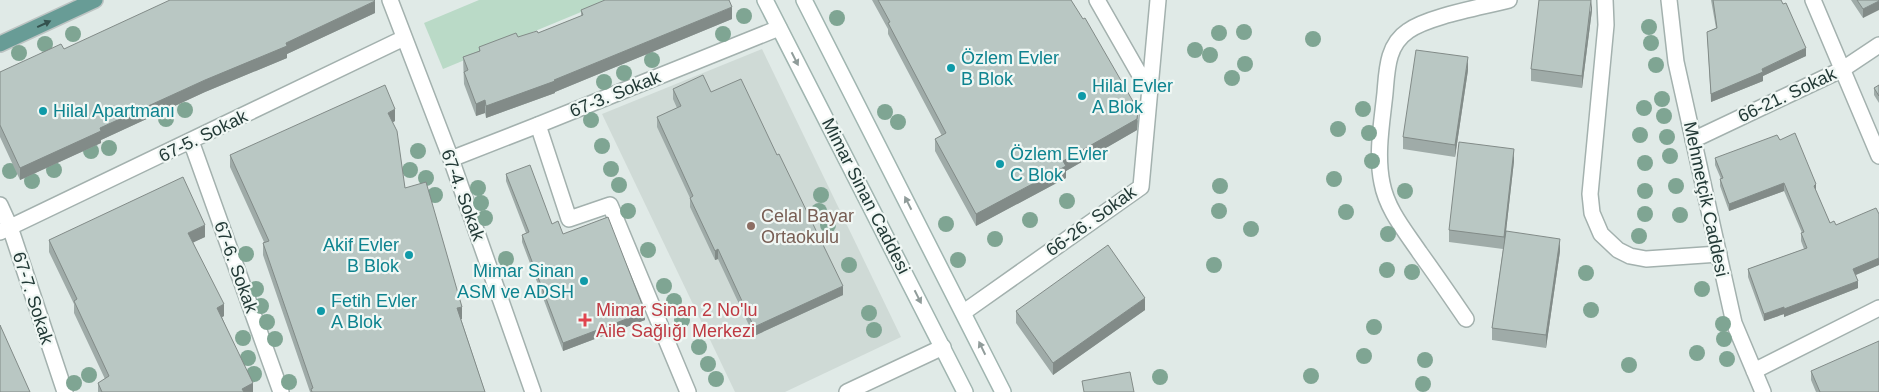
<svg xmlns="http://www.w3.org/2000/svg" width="1879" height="392" font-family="Helvetica,sans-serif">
<rect width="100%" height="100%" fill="#e0eae7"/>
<path fill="#cfdad6" d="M762 49 901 337 785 392H735L602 114Z"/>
<path fill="#badac7" d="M479 0H610L443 69 424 23Z"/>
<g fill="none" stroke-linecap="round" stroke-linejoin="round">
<g stroke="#a3b1ae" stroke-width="18">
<path id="lane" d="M1605 0 1606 25 1590 194 1592 213 1601 234 1618 250 1630 256 1646 259 1719 254
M538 125 569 219 610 205 688 392
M1466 319C1451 297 1436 275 1420 253 1406 232 1387 210 1382 183 1376 154 1382 122 1385 93 1387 70 1387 45 1408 31 1429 16 1483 7 1509 0"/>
</g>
<g stroke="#a3b1ae" stroke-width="18">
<path id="street" d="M390 0 451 159 533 392
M1097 0 1149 91
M1669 0 1676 62 1734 323 1763 392
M1813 0 1879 156
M1693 140 1843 69 1879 45
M191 141 281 392
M451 159 538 125 779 28
M0 205 10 227 65 392
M0 232 404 38
M964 312 1141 187 1158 0
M1754 371 1879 308
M847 392 943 347"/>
</g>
<g stroke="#a0b5b0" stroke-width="18">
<path id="secondary" d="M765 0 965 392
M804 0 1003 392"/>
</g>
<g stroke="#bdc4c3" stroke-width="18">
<path id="primary" d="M0 44 95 0"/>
</g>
<use href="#lane" stroke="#fff" stroke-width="15"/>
<use href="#street" stroke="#fff" stroke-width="15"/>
<use href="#secondary" stroke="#fff" stroke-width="15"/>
<use href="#primary" stroke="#689c96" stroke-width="15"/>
</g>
<g fill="#7fa593">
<circle cx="744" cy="16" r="8"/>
<circle cx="837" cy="18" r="8"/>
<circle cx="1649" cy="27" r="8"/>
<circle cx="1244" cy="32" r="8"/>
<circle cx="1219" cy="33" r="8"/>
<circle cx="73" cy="34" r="8"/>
<circle cx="723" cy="34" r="8"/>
<circle cx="1313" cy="39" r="8"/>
<circle cx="1651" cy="43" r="8"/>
<circle cx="45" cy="44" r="8"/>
<circle cx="1195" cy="50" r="8"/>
<circle cx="19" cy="53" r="8"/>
<circle cx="1210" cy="55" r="8"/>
<circle cx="652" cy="60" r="8"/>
<circle cx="1245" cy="64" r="8"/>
<circle cx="1656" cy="65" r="8"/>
<circle cx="624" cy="73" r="8"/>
<circle cx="1232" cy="78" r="8"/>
<circle cx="604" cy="82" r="8"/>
<circle cx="1662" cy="99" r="8"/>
<circle cx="1644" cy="108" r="8"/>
<circle cx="1363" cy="109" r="8"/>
<circle cx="185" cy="110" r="8"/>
<circle cx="885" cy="112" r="8"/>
<circle cx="1664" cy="116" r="8"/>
<circle cx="166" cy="119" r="8"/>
<circle cx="591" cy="120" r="8"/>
<circle cx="898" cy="122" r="8"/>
<circle cx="1338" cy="129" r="8"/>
<circle cx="1369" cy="133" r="8"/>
<circle cx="1640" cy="135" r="8"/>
<circle cx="1667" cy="137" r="8"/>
<circle cx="602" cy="146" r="8"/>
<circle cx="109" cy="148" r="8"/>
<circle cx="91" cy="151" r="8"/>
<circle cx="418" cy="151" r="8"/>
<circle cx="1670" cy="156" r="8"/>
<circle cx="1372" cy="161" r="8"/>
<circle cx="1645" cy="163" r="8"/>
<circle cx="611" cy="169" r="8"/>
<circle cx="54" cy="170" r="8"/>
<circle cx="410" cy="170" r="8"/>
<circle cx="10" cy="171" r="8"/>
<circle cx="426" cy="178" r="8"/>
<circle cx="1334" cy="179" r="8"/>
<circle cx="32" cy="181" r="8"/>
<circle cx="619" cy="185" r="8"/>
<circle cx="1220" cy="186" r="8"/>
<circle cx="1676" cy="186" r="8"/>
<circle cx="478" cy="188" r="8"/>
<circle cx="1405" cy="191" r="8"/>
<circle cx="1645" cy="191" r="8"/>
<circle cx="435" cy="195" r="8"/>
<circle cx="821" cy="195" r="8"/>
<circle cx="1067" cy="201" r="8"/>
<circle cx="481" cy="203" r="8"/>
<circle cx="628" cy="211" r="8"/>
<circle cx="819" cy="211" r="8"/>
<circle cx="1219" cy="211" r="8"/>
<circle cx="1346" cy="212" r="8"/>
<circle cx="1645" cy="214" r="8"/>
<circle cx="1680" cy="215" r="8"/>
<circle cx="485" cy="218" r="8"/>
<circle cx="1030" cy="220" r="8"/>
<circle cx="946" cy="224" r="8"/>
<circle cx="828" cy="225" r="8"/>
<circle cx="1251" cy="229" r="8"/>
<circle cx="1388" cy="234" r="8"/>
<circle cx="1639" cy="236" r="8"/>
<circle cx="995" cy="239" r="8"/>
<circle cx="648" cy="250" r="8"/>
<circle cx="246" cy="254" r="8"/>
<circle cx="506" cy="259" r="8"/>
<circle cx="958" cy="260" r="8"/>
<circle cx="849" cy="265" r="8"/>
<circle cx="1214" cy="265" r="8"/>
<circle cx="1387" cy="270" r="8"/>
<circle cx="1412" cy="272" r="8"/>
<circle cx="1586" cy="273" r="8"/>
<circle cx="664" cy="286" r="8"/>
<circle cx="256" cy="289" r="8"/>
<circle cx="1702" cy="289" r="8"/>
<circle cx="674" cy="301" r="8"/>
<circle cx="261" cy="306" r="8"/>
<circle cx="1591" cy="310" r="8"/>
<circle cx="869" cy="313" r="8"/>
<circle cx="682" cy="320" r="8"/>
<circle cx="267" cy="322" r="8"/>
<circle cx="1723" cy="324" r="8"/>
<circle cx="1374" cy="327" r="8"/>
<circle cx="874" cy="330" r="8"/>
<circle cx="243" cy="338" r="8"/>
<circle cx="275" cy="339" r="8"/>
<circle cx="1724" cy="339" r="8"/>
<circle cx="699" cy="347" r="8"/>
<circle cx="1697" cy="353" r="8"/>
<circle cx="1364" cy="356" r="8"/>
<circle cx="248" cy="358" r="8"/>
<circle cx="1727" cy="359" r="8"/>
<circle cx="1425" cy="360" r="8"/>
<circle cx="708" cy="364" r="8"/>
<circle cx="1629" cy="365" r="8"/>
<circle cx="254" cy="374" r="8"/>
<circle cx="89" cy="375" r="8"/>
<circle cx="1311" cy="376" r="8"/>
<circle cx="1160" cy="377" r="8"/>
<circle cx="716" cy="379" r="8"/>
<circle cx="289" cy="382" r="8"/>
<circle cx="74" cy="383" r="8"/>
<circle cx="1423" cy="384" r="8"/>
</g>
<path fill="#9faba8" d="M872 0H1071L1138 121 1137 130 1066 171V178L976 226 935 151V139L942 136 888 34V29Z
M1711 0H1781L1806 56 1763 76V81L1711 102 1707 32 1716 28Z
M1851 0H1879L1863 18Z
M581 10 732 19 555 92V93L486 118 485 113 476 116 464 84 463 57 479 51V47L538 33 581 16Z
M1592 10 1582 88 1531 81V69Z
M375 13 287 54V58L205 92 101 140V143L20 180 0 137V72L64 49Z
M1468 70 1455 157 1403 149V137Z
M1879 85V103L1874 95V88Z
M673 89 711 92 777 155 843 295 754 336 718 259 715 260 690 207V198L657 127V117L677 108 673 99Z
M395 121 392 123 405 188 462 319H461L485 392H310L263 255V243L264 242 230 167V155Z
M1780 140 1816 191 1830 223 1836 225 1879 265 1856 275 1858 288 1784 317V314L1764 321 1748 277V269L1804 249 1801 241V233H1802L1784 191 1729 211 1720 186V179H1721L1715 165V158Z
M1514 161 1506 231 1560 251 1546 348 1492 340V328L1503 249 1449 242V230Z
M506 174 552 224 645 320 563 351 522 242V235L526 233 506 181Z
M205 237 193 242 224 316 222 317 253 392H98V383L105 379 74 313V304L49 252V240Z
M1145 310 1053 375 1016 323V311Z
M1811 371 1879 392H1816L1811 380Z"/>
<path fill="#828b88" d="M1592 0V10L1582 88V76Z
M375 1V13L287 54V58L205 92 101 140V143L20 180V168L100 128 286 43Z
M1879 1V10L1863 18V9Z
M732 7V19L555 92V93L486 118V106L554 80Z
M1806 48V56L1763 76V81L1711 102V94Z
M1468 57V70L1455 157V145Z
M485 100V113L476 116V104Z
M395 109V121L388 125V113Z
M1138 110 1137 130 1066 171V178L976 226V214L1063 161Z
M1514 149V161L1504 249V237Z
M1784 183V191L1729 211V204Z
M1816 184V191L1814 193V186Z
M205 225V237L188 245V233Z
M1560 239V251L1546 348V335Z
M718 249V259L715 260V251Z
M1879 258V265L1853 276V269Z
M1858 281V288L1784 317V309Z
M843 286V295L754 336V327Z
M1145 298V310L1053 375V363Z
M224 304V316L217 320V308Z
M462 307V319L457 320V308Z
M1784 307V314L1764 321V314Z
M645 312V320L563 351V343Z
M253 383V392H242V389Z"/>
<path fill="#b9c7c3" stroke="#828b88" d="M170 0H374L375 1 286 43 287 46 205 80 100 128 101 131 20 168 0 125V72L61 44 64 49Z
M605 0H729L732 7 554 80 555 81 486 106 485 100 476 104 464 72 468 70 463 57 480 51 479 47 516 33 518 37 537 31 538 33 583 15 581 10Z
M878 0H1071L1083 19 1085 18 1138 110 1137 119 1063 161 1066 166 976 214 935 139 946 133 888 23 890 22Z
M1539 0H1591L1582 76 1531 69Z
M1713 0H1781L1783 4 1786 3 1806 48 1762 69 1763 72 1711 94 1707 32 1717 28Z
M1857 0H1879V1L1863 9Z
M1416 50 1468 57 1455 145 1403 137Z
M703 75 711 92 741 79 777 155 779 154 843 286 754 327 718 249 715 251 690 198 693 196 657 117 681 106 673 89Z
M385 85 395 109 388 113 397 131 405 188 426 182 462 307 457 308 485 392H312L311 389 313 388 263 243 269 241 230 155Z
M1879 85V96L1874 88Z
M1795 133 1816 184 1814 186 1830 223 1834 221 1836 225 1876 208 1879 214V258L1853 269 1858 281 1784 309V307L1764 314 1748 269 1807 248 1801 233 1804 232 1784 183 1729 204 1720 179 1723 178 1715 158 1777 135 1780 140Z
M1459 142 1514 149 1504 237 1449 230Z
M530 165 552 224 558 221 563 234 608 217 645 312 563 343 522 235 529 232 506 174Z
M183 177 205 225 188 233 224 304 217 308 253 383 242 389 244 392H102L98 383 109 376 74 301 77 299 49 240Z
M1506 231 1560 239 1546 335 1492 328Z
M1108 245 1145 298 1053 363 1016 311Z
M0 325 30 392H0Z
M1879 341V392H1820L1811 371Z
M1130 372 1134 392H1084L1082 381Z"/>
<defs><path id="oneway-solid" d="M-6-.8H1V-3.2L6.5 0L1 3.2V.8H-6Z" transform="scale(1.25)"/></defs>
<use fill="#34524e" href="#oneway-solid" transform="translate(44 24) rotate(-25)"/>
<g fill="#909c9a">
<use href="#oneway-solid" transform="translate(795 59) rotate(63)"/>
<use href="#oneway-solid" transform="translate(908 203) rotate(-117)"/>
<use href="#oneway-solid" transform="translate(918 297) rotate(63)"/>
<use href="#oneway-solid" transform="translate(982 348) rotate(-116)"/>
</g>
<g fill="#0f9aa8" stroke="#f0f7f4" stroke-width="2">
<circle cx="951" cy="68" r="5"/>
<circle cx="1082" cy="96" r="5"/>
<circle cx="43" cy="111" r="5"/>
<circle cx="1000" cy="164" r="5"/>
<circle cx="409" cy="255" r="5"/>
<circle cx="584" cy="281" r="5"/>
<circle cx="321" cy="311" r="5"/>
</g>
<circle fill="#8d6e63" stroke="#f0f7f4" stroke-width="2" cx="751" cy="226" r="5"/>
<path fill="#e0444e" stroke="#f0f7f4" stroke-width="2" d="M582.5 312.5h5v5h5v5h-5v5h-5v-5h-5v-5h5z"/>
<g text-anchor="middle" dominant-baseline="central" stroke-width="4.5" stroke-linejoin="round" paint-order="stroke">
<g font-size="18" fill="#0d838f" stroke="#f0f7f4" text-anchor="start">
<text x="961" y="58">Özlem Evler<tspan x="961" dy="21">B Blok</tspan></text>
<text x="1092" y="86">Hilal Evler<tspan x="1092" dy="21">A Blok</tspan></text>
<text x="53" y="111">Hilal Apartmanı</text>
<text x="1010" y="154">Özlem Evler<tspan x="1010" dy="21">C Blok</tspan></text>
<text x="399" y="245" text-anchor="end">Akif Evler<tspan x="399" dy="21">B Blok</tspan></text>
<text x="574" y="271" text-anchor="end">Mimar Sinan<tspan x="574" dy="21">ASM ve ADSH</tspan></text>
<text x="331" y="301">Fetih Evler<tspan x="331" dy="21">A Blok</tspan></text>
</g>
<g font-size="18" fill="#223936" stroke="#f0f7f4">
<text transform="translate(615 94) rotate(-22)">67-3. Sokak</text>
<text transform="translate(1787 95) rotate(-25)">66-21. Sokak</text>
<text transform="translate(203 136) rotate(-26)">67-5. Sokak</text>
<text transform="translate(463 195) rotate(70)">67-4. Sokak</text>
<text transform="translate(866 196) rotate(63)">Mimar Sinan Caddesi</text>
<text transform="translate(1706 199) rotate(78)">Mehmetçik Caddesi</text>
<text transform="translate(1091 221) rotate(-36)">66-26. Sokak</text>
<text transform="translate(236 267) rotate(70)">67-6. Sokak</text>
<text transform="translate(33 298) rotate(72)">67-7. Sokak</text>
</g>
<g font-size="18" fill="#785e54" stroke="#f0f7f4" text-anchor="start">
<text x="761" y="216">Celal Bayar<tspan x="761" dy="21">Ortaokulu</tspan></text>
</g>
<g font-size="18" fill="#be3a42" stroke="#f0f7f4" text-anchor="start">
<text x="596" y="310">Mimar Sinan 2 No'lu<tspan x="596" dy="21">Aile Sağlığı Merkezi</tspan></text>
</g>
</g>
</svg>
